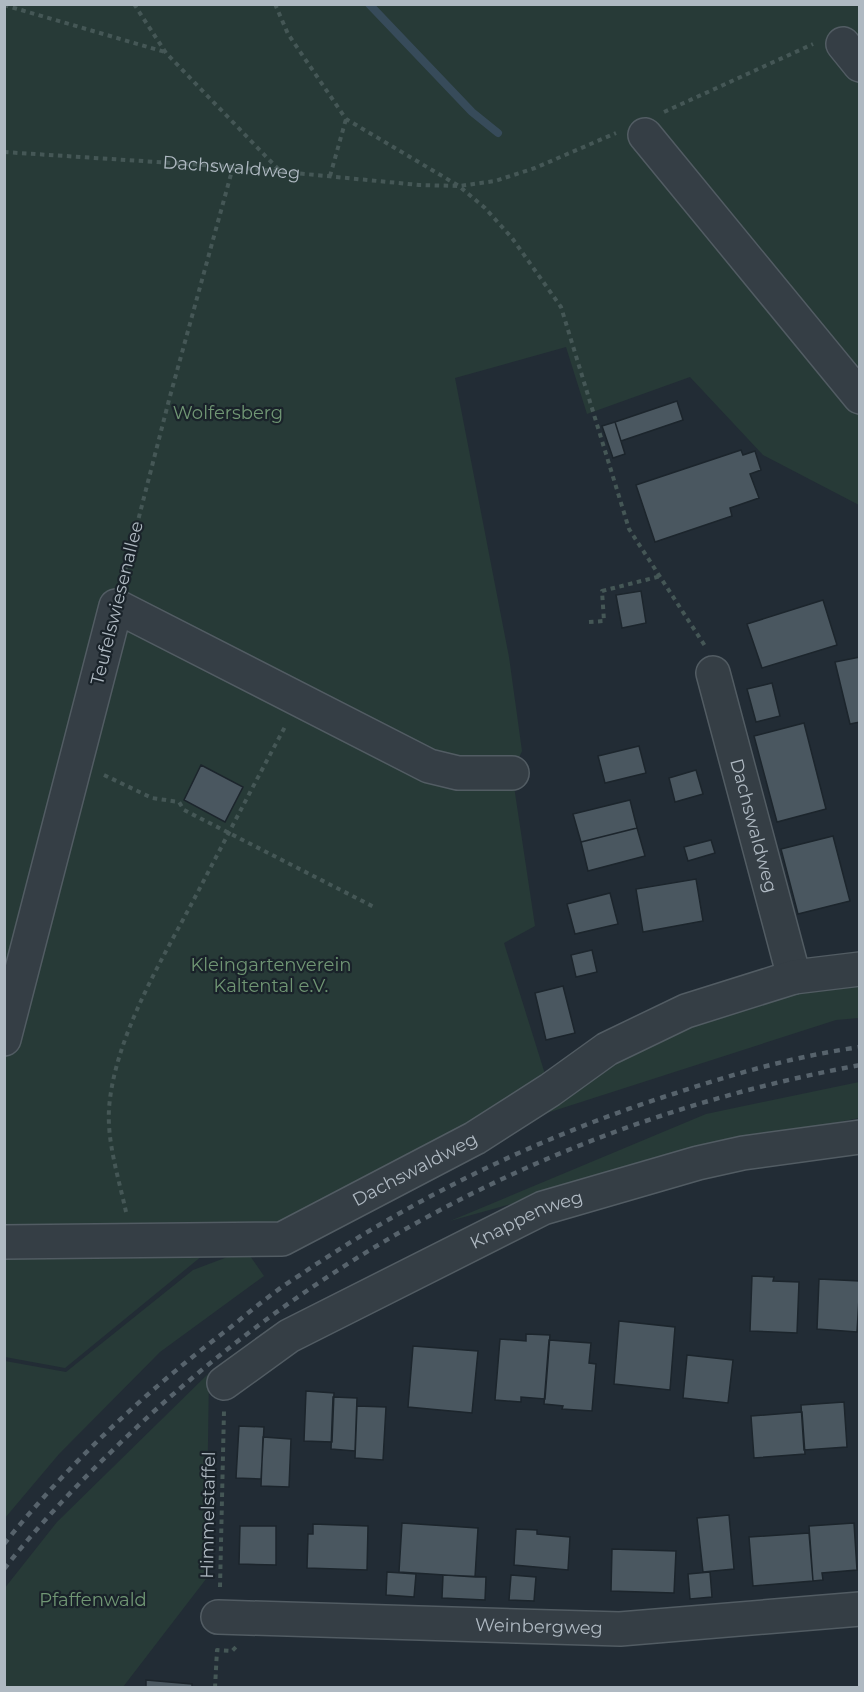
<svg xmlns="http://www.w3.org/2000/svg" width="864" height="1692" font-family="Montserrat,sans-serif">
<rect width="100%" height="100%" fill="#222c35"/>
<path fill="#273a37" d="M4 5H859V505L763 455 690 377 587 414 566 347 455 378 509 657 522 751 512 773 535 926 504 943 550 1090 300 1224 5 1235Z
M859 975V1018L836 1020 503 1127 646 1041 798 982Z
M859 1082V1118L724 1145 450 1221 706 1114Z
M4 1248 208 1251 65 1368 5 1357Z
M246 1250 264 1276 160 1352 59 1454 5 1518V1361L66 1372 193 1270Z
M209 1373 206 1579 123 1687H5L4 1589 57 1522Z"/>
<g fill="none" stroke-linecap="round" stroke-linejoin="round">
<path stroke="#374b5a" stroke-width="8" d="M369 4 472 112 498 133"/>
</g>
<path fill="#4a5760" stroke="#1c252c" stroke-width="1.5" d="M677 401 683 420 621 441 615 422Z
M615 422 625 454 613 458 602 426Z
M741 450 743 455 755 451 761 470 750 474 759 498 730 508 732 516 655 542 636 485Z
M641 591 646 623 622 628 616 595Z
M823 600 837 645 762 668 747 624Z
M860 657V722L850 724 835 662Z
M772 683 780 716 756 722 747 689Z
M804 723 826 809 777 822 754 736Z
M639 746 646 773 605 783 598 756Z
M201 765 243 787 225 822 184 800Z
M696 770 703 794 675 802 669 778Z
M630 800 637 828 581 842 573 814Z
M637 828 645 856 588 871 581 842Z
M833 836 850 901 798 914 781 849Z
M711 840 715 853 688 861 684 847Z
M696 879 703 921 643 932 636 889Z
M610 893 618 924 575 934 567 904Z
M592 950 597 972 576 977 571 955Z
M563 986 575 1033 546 1040 535 993Z
M752 1276 774 1277 773 1281 799 1282 797 1333 750 1331Z
M819 1279 860 1281 857 1332 817 1329Z
M619 1321 675 1327 670 1390 614 1384Z
M526 1334 550 1335 545 1399 521 1397V1402L495 1400 500 1339 526 1341Z
M549 1340 591 1343 589 1363 596 1364 592 1411 562 1409 563 1406 544 1404Z
M413 1346 478 1351 472 1413 408 1407Z
M687 1355 733 1360 728 1403 683 1398Z
M306 1391 334 1393 332 1442 304 1441Z
M333 1397 357 1398 355 1451 331 1449Z
M844 1402 847 1447 804 1450 801 1405Z
M357 1406 386 1407 383 1460 355 1458Z
M802 1412 805 1454 754 1458 751 1416Z
M239 1426 264 1427 261 1479 236 1478Z
M263 1437 291 1439 289 1487 261 1486Z
M729 1515 734 1569 703 1572 697 1518Z
M402 1523 478 1528 475 1577 399 1572Z
M854 1523 857 1570 822 1573 823 1580 813 1581 809 1526Z
M313 1524 368 1526 367 1570 307 1568 308 1534H313Z
M240 1526H276V1565L239 1564Z
M516 1529 537 1530V1534L570 1537 568 1570 514 1565Z
M809 1533 813 1581 753 1586 749 1537Z
M612 1549 676 1551 674 1593 611 1591Z
M387 1572 416 1574 414 1597 386 1595Z
M710 1572 712 1597 690 1599 688 1574Z
M443 1575 486 1577 485 1600 442 1598Z
M511 1575 536 1577 534 1601 509 1600Z
M146 1680 192 1684V1688H146Z"/>
<g fill="none" stroke-linecap="round" stroke-linejoin="round">
<g stroke="#525c63" stroke-width="36">
<g id="minor">
<path d="M843 44 860 65"/>
<path d="M645 135 860 397"/>
<path id="s2" d="M713 673 794 977"/>
<path d="M4 1039 116 606 429 766 458 773H512"/>
<path id="s3" d="M4 1242 282 1239 475 1138 550 1090 607 1049 686 1011 794 977 860 969"/>
<path id="s4" d="M224 1383 289 1336 543 1208 698 1163 743 1153 860 1137"/>
<path id="s5" d="M218 1617 620 1629 860 1609"/>
</g>
</g>
<g stroke="#455756" stroke-width="4" stroke-dasharray="4.5 4.5" stroke-linecap="butt">
<path d="M134 4 166 53 281 172"/>
<path d="M275 4 288 34 346 119 459 186 485 208 512 238 561 307 629 529 705 646"/>
<path d="M4 5 165 52"/>
<path d="M664 112 813 44"/>
<path id="s1" d="M4 152 233 167 419 185 459 186 495 181 535 168 616 133"/>
<path d="M330 176 346 119"/>
<path d="M123 579 169 400 233 167"/>
<path d="M589 622 604 621 602 591 661 576"/>
<path d="M104 775 152 798 179 802 184 810 376 908"/>
<path d="M126 1212C119 1179 107 1143 109 1109 114 1039 160 963 192 903 223 844 254 784 286 725"/>
<path d="M220 1587 224 1411"/>
<path d="M215 1688 217 1650 232 1651 236 1647"/>
</g>
<use href="#minor" stroke="#353e45" stroke-width="33"/>
<path stroke="#57636c" stroke-width="4.5" stroke-dasharray="6 6" stroke-linecap="butt" d="M4 1544C69 1463 145 1392 227 1330 251 1311 274 1291 300 1275 415 1197 541 1136 673 1094 733 1074 796 1056 860 1047
M4 1569C48 1513 99 1462 151 1414 354 1230 591 1115 860 1065"/>
</g>
<g text-anchor="middle" dominant-baseline="central" stroke-width="4.5" stroke-linejoin="round" paint-order="stroke">
<g font-size="18" fill="#afb9c2" stroke="#1a232a">
<text stroke="none"><textPath href="#s1" startOffset="228">Dachswaldweg</textPath></text>
<text transform="translate(117 603) rotate(-76)">Teufelswiesenallee</text>
<text stroke="none"><textPath href="#s2" startOffset="158">Dachswaldweg</textPath></text>
<text stroke="none"><textPath href="#s3" startOffset="428">Dachswaldweg</textPath></text>
<text stroke="none"><textPath href="#s4" startOffset="345">Knappenweg</textPath></text>
<text transform="translate(208 1515) rotate(-89)">Himmelstaffel</text>
<text stroke="none"><textPath href="#s5" startOffset="321">Weinbergweg</textPath></text>
</g>
<g font-size="18" fill="#709674" stroke="#1a232a">
<text x="228" y="413">Wolfersberg</text>
<text x="271" y="965">Kleingartenverein<tspan x="271" dy="21">Kaltental e.V.</tspan></text>
<text x="93" y="1600">Pfaffenwald</text>
</g>
</g>
<rect width="864" height="1692" fill="none" stroke="#afb9c2" stroke-width="12"/>
</svg>
